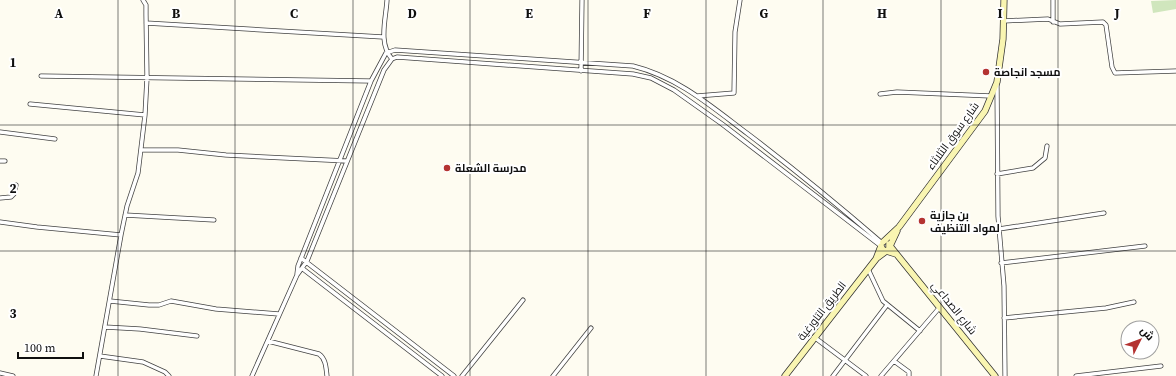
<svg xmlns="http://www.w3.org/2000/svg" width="1176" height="376" font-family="'Source Serif 4',Cairo,serif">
<rect width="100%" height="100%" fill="#fefcf1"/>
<path fill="#d0e6bd" d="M1176 0V9L1153 13 1151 1Z"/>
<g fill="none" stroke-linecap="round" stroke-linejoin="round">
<g stroke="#424242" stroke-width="5">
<path id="street" d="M387 0C386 19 378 43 392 59
M1003 21 1048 19 1060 24 1103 22 1106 25 1112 67 1115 73 1176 71
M1053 22V0
M146 23 383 37
M581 71 582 0
M41 76 371 81
M997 85 998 216 1004 286 1005 376
M880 94 897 92 991 96
M697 96 734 93 735 32 740 0
M30 104 145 115
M0 132 55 139
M141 150H178L226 155 347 161
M0 161H5
M997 174 1033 168 1045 158 1047 146
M0 198 11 197 14 194 16 185
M125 215 214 220
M0 222 37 227 121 235
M999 229 1104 213
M301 258 454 376
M1001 263 1145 246
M303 269 442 376
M868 269 883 301 920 331
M297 274 298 266 371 81 386 53 395 50 633 66C678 77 712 107 748 134 794 169 838 205 882 243
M110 301 149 305H159L171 301 216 309 279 314
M1004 318 1106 308 1134 302
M105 327 140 329 197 336
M814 337 866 376
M268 341 319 354C326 359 326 368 327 376
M100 356 143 362 165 372 169 376
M894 361 909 372V376
M0 373 13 376
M96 376 121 235 127 206 138 173 145 115 147 78 146 15V5L143 0
M252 376 297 275 307 261 384 70 392 59 397 57 633 74 651 78 674 90 722 124 881 246
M462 376 523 300
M553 376 591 328
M833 376 887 305
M881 376 940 307
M1076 376 1161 366"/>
</g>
<g stroke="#313131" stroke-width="7">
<path id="secondary" d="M897 231 890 246 995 376
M883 242 899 227 985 111 997 82 1003 39 1004 0
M881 246 883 250 896 254
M877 258 889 249V244
M785 376 876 259 881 246"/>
</g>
<use href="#street" stroke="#fff" stroke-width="3.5"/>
<use href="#secondary" stroke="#f9f5b1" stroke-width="5.5"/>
</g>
<path fill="none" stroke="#0f0f0f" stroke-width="1" stroke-opacity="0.55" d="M118 0V376M235 0V376M353 0V376M470 0V376M588 0V376M706 0V376M823 0V376M941 0V376M1058 0V376M0 125H1176M0 251H1176"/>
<g fill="#b43331" stroke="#fff" stroke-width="1.5">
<circle cx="986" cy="72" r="4"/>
<circle cx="447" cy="168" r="4"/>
<circle cx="922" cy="221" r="4"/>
</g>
<g text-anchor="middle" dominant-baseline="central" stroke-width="4" stroke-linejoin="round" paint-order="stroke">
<g font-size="11" font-weight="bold" fill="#0f0f0f" stroke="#fff" text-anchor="start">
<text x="994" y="72">مسجد انجاصة</text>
<text x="455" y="168">مدرسة الشعلة</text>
<text x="930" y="215">بن جازية<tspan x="930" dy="13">لمواد التنظيف</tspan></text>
</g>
<g font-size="11" fill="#0f0f0f" stroke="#fff">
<text transform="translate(953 136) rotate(-54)">شارع سوق الثلاثاء</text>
<text transform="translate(954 308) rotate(51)">شارع الصداعي</text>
<text transform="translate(822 311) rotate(-52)">الطريق التاورغية</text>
</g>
</g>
<g font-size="13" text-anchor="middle" font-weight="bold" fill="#0f0f0f" stroke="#fff" stroke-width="4" stroke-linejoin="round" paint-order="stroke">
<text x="59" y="18">A</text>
<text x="176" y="18">B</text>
<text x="294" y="18">C</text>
<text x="412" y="18">D</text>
<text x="529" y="18">E</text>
<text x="647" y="18">F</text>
<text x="764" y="18">G</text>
<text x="882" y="18">H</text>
<text x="1000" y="18">I</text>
<text x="1117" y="18">J</text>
<text x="13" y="67">1</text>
<text x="13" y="193">2</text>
<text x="13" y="318">3</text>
</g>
<g transform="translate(1140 340) rotate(48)"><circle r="19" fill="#ffffff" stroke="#9f9f9f"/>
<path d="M0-3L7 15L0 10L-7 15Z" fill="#b43331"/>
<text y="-6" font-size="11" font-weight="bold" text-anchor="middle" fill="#0f0f0f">ش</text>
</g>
<path d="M18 352v6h65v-6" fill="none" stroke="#0f0f0f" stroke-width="2"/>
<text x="24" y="352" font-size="12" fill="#0f0f0f" stroke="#ffffff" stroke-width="3" paint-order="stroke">100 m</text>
</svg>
